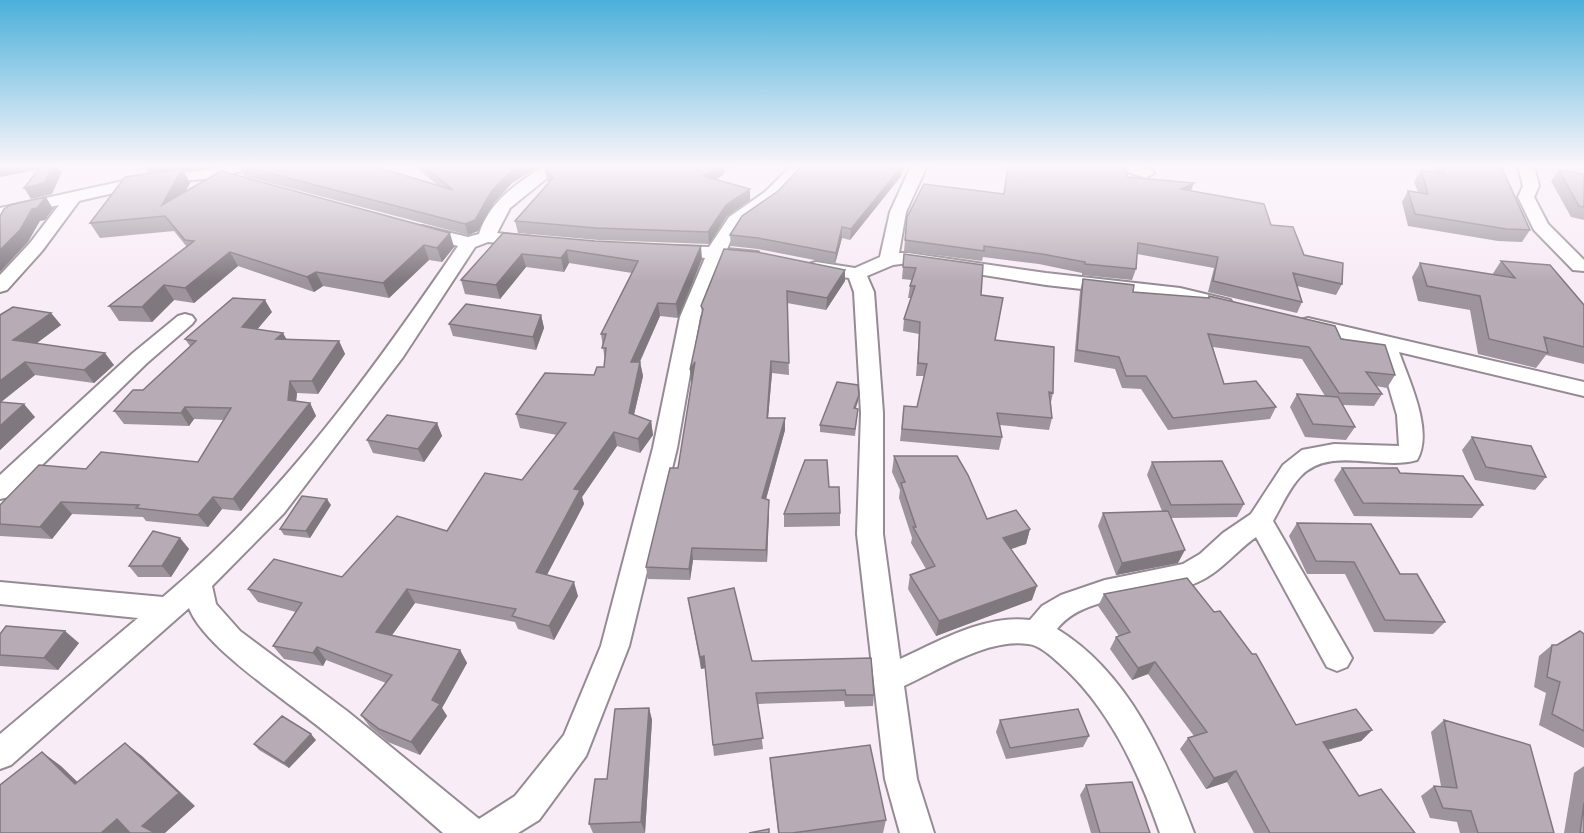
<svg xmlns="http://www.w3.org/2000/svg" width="1584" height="833" font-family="Cabin,sans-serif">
<rect width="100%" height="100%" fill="#f8ecf7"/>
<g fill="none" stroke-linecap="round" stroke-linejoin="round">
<g stroke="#958b94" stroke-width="4">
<path id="minor" d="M224 166H254L252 169 229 174 248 180 250 183 248 186C234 190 221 178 207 179 164 181 121 191 79 201L42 251 7 290 0 292V275L30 243 59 205 0 218V208L146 176 197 171Z
M544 166H562L510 208 497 233 533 237 536 241 533 245 527 246 488 242 475 247 403 357 284 513 212 586 216 604 240 631 347 711 479 819 515 796 564 735 601 646 653 448 680 317 705 258 665 254 662 250 665 246 709 247 729 217 765 192 791 166H807C790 194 764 203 741 225 734 231 731 241 727 249L758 252 761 256 758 260 722 259 700 317 677 448 629 646 586 756 539 820 518 833H443C404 799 365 764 324 731 289 702 204 648 189 608L11 765 0 769V734L138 618 0 604V582L163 597C281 498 372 372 458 246L416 235 413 231 416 227 422 226 468 237 479 234C489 202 517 183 544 166Z
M911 166H927L906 212 899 253H908L1046 273 1180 288 1230 300 1233 304 1230 308 1223 310 1180 300 1046 285 908 263 893 265 867 276 874 292 883 413V534L900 659C939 641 986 614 1030 620L1042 606 1061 595 1105 580 1183 564 1200 554 1223 533 1251 514 1283 465 1302 450 1334 444 1399 446 1397 415 1377 347 1301 328 1298 324 1301 320 1308 318 1584 382V396L1399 352C1409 381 1434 431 1417 460 1380 471 1329 445 1300 477 1289 489 1281 507 1273 521L1347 649 1352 658 1347 667 1337 671 1327 667 1256 537C1236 551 1221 572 1198 582 1157 601 1088 590 1057 629 1129 673 1165 757 1194 833H1160C1138 770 1109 707 1059 663 1050 655 1039 645 1028 644 988 638 939 670 904 686L917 779 934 833H900L885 779 857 534 861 413 854 292 849 278 809 272 807 268 809 264 816 262 855 268 880 257 890 212Z
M1117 166C1130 165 1145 164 1154 173L1146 178 1119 169Z
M1518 166H1534L1539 186 1534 197 1548 224 1584 260V271L1573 270 1534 230 1518 197 1523 186Z
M185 314 192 316 195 320 192 324 147 363 9 497 0 499V475L133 353 178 316Z"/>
</g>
<use href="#minor" fill="#fff" fill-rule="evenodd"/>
</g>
<path fill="#9d949d" d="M145 166H198L197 169 183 170 190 183 185 192 454 247 442 262 429 260 389 298 323 286 314 292 238 266 194 303 174 300 152 322 119 321 109 306 187 247 174 231 100 238 90 223 150 173Z
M239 166H374L437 185 415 166H539L512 183 494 203 478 231 468 235 244 176Z
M724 166H737L731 169Z
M1434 166H1501L1530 230 1522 242 1498 241 1408 226 1402 202 1408 191 1418 192 1414 182 1421 170 1435 172Z
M545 170 724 174 716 180 750 189V200L727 216 709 244 598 240 518 233 515 221 549 182 547 181Z
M1559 170 1584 174V220L1571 217 1551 181Z
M901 176 850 240 842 238 835 264 758 249 731 246 730 235Z
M1127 177 1191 191 1271 225 1304 255 1342 284 1336 295 1297 286 1302 302 1297 313 1208 292 1214 268 1137 254 1136 269 1132 280 1082 275V273L1039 264 983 257 982 261 904 251 907 217 1003 194Z
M503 233 702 259 678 318 660 316 640 362 643 376 634 415 651 421 653 435 640 453 617 446 582 497 584 504 547 575 578 596 554 640 518 629 515 622 415 603 392 635 460 650 467 663 442 708 447 716 420 755 388 742 370 727 361 715 386 683 326 660 323 666 284 659 273 646 296 612 258 602 248 589 342 577 447 531 522 480 557 435 520 428 516 414 594 375 604 367 605 361 601 334 632 273 569 263 564 272 526 267 500 299 465 294 461 280Z
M904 254 981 295 995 340 1053 393 1051 402 1052 418 1049 430 1000 425 1002 437 999 450 900 441 904 406 917 407 924 376H916L919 334 903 331 904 319 911 298H908L910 286 912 280 902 279Z
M1501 261 1584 305V364L1546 355 1536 368 1478 354 1470 310 1418 301 1412 277 1420 263 1492 275Z
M845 270V281L826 310 787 303 789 375 772 373 768 418H785V430L766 499 769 512 767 562 693 560 690 580 648 579 646 567 678 468 692 380 691 382 690 370 702 313 701 306Z
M1083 279 1133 292 1341 339 1395 375 1387 388 1376 386 1382 394 1374 406 1343 405 1355 427 1346 440 1305 437 1290 407 1297 394 1325 396 1302 359 1213 347 1224 384 1276 407 1270 419 1168 430 1141 389 1122 388 1115 369 1074 362 1080 291Z
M272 312 257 329 287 340 339 341 345 354 318 394 297 393 296 401 310 403 316 416 241 511 222 509 208 527 146 521 143 517 72 514 52 539 0 536V505L86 469 198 462 224 420 194 419 189 426 124 424 114 411 143 390 190 346 185 339Z
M51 313 61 325 36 344 114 365 94 383 35 375 0 402 35 417 0 450V315Z
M541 315 544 328 536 350 453 336 449 324Z
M858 401 856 408 858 409 855 436 820 432V425Z
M437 423 442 436 424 462 373 453 367 440Z
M1472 437 1546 477 1535 490 1475 480 1462 450Z
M894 456 987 519 1030 529 1026 544 1011 549 1032 600 936 636 908 589 910 575 926 569 911 543 912 538 899 498 900 490 892 472Z
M1152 462 1244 504 1237 517 1171 518 1178 563 1116 575 1098 526 1103 513 1162 511 1147 475Z
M1342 468 1400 473 1483 505 1472 518 1354 516 1334 480Z
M331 505 310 538 284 535 280 529Z
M840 513V526L784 527V514Z
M1297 523 1400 574 1445 622 1433 634 1374 632 1345 574H1307L1289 536Z
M180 538 189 549 171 577H138L129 566Z
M1104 594 1296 725 1372 730 1361 741 1328 750 1359 796 1415 833H1254L1227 782 1206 789 1180 749 1188 738 1194 736 1148 674 1132 680 1110 649 1116 637 1119 636 1098 606Z
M688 598 752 661 874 695 873 706 845 707 844 701 758 704 763 749 714 756 705 668 701 669Z
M0 634 79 643 58 670 0 666Z
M1584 634V748L1539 725 1546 693 1534 687 1539 656 1552 645H1557Z
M649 708 652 720 645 833H593L589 824Z
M1000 720 1089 736 1083 747 1006 759 996 732Z
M1444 720 1554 833H1460L1457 822 1430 818 1421 796 1434 786H1441L1431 732Z
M316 740 289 768 259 750 254 744Z
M770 758 886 820 883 833H778L771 774Z
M1584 766V833H1564L1574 773Z
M1086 785 1150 833H1091L1080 795Z"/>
<path fill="#80787f" d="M0 166H57L62 172 52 194 31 199 24 188 52 167 0 177Z
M145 166H198L197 169 183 170 190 183 171 219Z
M520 166H539L512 183 494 203 478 231 468 235 465 224 491 192 510 172Z
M719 166H724V174L704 187 703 176Z
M902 166H905L901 176 850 240 851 229Z
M1194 183 1190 193 1181 189Z
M750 189V200L727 216 709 244 708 232 726 205Z
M46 197 53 209 45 220 40 221 28 242 0 272V250L32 209Z
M842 227V238L835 264 836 253Z
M450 233 454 247 442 262 437 248Z
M424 245 429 260 389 298 383 283Z
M701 246 702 259 678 318 676 304Z
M567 250 569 263 564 272 561 258Z
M230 252 238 266 194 303 185 288Z
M522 254 526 267 500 299 496 285Z
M845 270V281L826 310 827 298Z
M316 272 323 286 314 292 307 277Z
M164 285 174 300 152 322 142 307Z
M265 300 272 312 249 339 242 327Z
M658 303 660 316 633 376 631 362Z
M51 313 61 325 23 353 13 340Z
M541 315 544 328 536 350 533 337Z
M283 333 290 345 276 339Z
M339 341 345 354 318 394 312 381Z
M105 353 114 365 94 383 84 370Z
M771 361 772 373 767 430V418Z
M25 362 35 375 0 403V381Z
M640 362 643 376 631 427 629 413Z
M695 362 696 374 691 382 690 370Z
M290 381 297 393 295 412 288 400Z
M859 395 858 401 853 415 854 408Z
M310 403 316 416 241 511 233 499Z
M24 404 35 417 0 450V426Z
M185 407 194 419 189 426 181 413Z
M785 418V430L763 510 762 498Z
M651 421 653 435 640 453 638 439Z
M437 423 442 436 424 462 418 449Z
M614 432 617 446 582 497 584 504 541 586 536 572 574 489Z
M213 497 222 509 208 527 198 515Z
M327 499 331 505 310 538 306 531Z
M769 500V512L767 562 766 550Z
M61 502 72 514 52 539 40 527Z
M1030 529 1026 544 999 553 1003 538Z
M180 538 189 549 171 577 162 566Z
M692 548 693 560 690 580 689 569Z
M1185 550 1178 563 1116 575 1122 563Z
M574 582 578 596 554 640 549 626Z
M1037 586 1032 600 936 636 939 621Z
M407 589 415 603 385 645 376 632Z
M65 631 79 643 58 670 44 658Z
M317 647 326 660 323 666 313 653Z
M460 650 467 663 442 708 447 716 420 755 411 742 432 700Z
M704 656 705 668 701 669 700 657Z
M1155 662 1148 674 1132 680 1138 668Z
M649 708 652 720 645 833 641 822Z
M1372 730 1361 741 1312 753 1323 742Z
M311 734 316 740 289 768 284 763Z
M125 743 142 756 195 806 165 833H152L142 826Z
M42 752 61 766 93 797 75 784Z
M1236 771 1227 782 1206 789 1214 778Z
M117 819 133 833H101Z"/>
<path fill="#b7acb6" stroke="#80787f" stroke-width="1.5" d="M41 166H53L44 183 24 188Z
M242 166H374L453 190 423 166H520L510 172 491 192 475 220 465 224Z
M550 166H719L703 176 750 189 726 205 708 232 596 228 515 221 553 178 545 170Z
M802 166H902L851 229 842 227 836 253 758 238 730 235 742 216 778 191Z
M1008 166H1126L1127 177 1194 183 1181 189 1264 204 1271 225 1293 227 1304 255 1343 263 1342 284 1293 273 1302 302 1213 281 1218 257 1138 243 1136 269 1085 264V262L1042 254 984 246V251L905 240 907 217 924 184 1004 194Z
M1442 166H1501L1530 230 1506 229 1415 214 1408 191 1428 194 1421 170 1444 174Z
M182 169 162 205 221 171 450 233 437 248 424 245 383 283 316 272 307 277 230 252 185 288 164 285 142 307 109 306 194 241 185 240 165 216 90 223 125 177Z
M1559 170 1584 174V207L1579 206Z
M46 197 37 208 32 209 20 230 0 250V216L4 209 10 205Z
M503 233 595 241 701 246 676 304 658 303 631 362H640L629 413 651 421 638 439 614 432 574 489 580 490 536 572 574 582 549 626 512 616 516 609 407 589 376 632 460 650 432 700 440 704 411 742 379 729 361 715 392 675 317 647 313 653 273 646 302 603 248 589 274 559 342 577 397 516 447 531 485 473 522 480 566 423 516 414 545 373 594 375 597 367H604L606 348H602L606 334H601L638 261 567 250 561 258 522 254 496 285 461 280Z
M724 249 757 252 845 270 827 298 787 291 789 363 771 361 767 418H785L762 498 769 500 766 550 692 548 689 569 646 567 670 468H678L695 362 690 370 703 309 701 306Z
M904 254 983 265 981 295 1003 298 995 340 1054 347 1053 393 1049 392 1052 418 997 413 1002 437 902 429 904 406 917 407 927 364 918 363 920 322 904 319 915 286H910L916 268 903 267Z
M1501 261 1550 265 1584 305V347L1544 337 1548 353 1489 339 1480 296 1427 286 1420 263 1515 278Z
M1083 279 1134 285 1133 292 1209 298V296L1335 326 1341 339 1385 345 1395 375 1366 372 1382 394 1339 393 1309 347 1208 334 1224 384 1256 381 1276 407 1173 418 1146 376H1126L1119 357 1077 350Z
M233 298 265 300 242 327 283 333 276 339 339 341 312 381H290L288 400 310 403 233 499 213 497 198 515 136 508 139 505 61 502 40 527 0 524V505L39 465 86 469 101 452 198 462 231 408 185 407 181 413 114 411 133 390H143L196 341 185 339Z
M466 304 541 315 533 337 449 324Z
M13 307 51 313 13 340 105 353 84 370 25 362 0 381V315Z
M837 382 858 385 859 395 854 408 858 409 855 429 820 425Z
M1297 394 1338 397 1355 427 1313 424Z
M0 402 24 404 0 426Z
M387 415 437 423 418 449 367 440Z
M1472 437 1531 446 1546 477 1486 467Z
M894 456H957L968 475 987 519 1016 510 1030 529 1003 538 1037 586 939 621 910 575 935 566 913 527H916L901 483 905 482Z
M805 460H827L829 487H839L840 513 784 514Z
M1222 461 1244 504 1171 505 1152 462Z
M1342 468H1397L1400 473 1463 476 1483 505 1363 503Z
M302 496 327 499 306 531 280 529Z
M1168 511 1185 550 1122 563 1103 513Z
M1297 523 1371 524 1400 574H1417L1445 622 1385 620 1354 562 1316 561Z
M153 531 180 538 162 566H129Z
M1187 578 1214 612 1220 611 1252 654H1256L1296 725 1356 709 1372 730 1323 742 1359 796 1381 789 1415 833H1270L1236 771 1214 778 1188 738 1207 732 1155 662 1138 668 1116 637 1130 632 1104 594Z
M734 588 752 661 871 658 874 695H846L845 690 756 693 763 738 713 745 704 656 700 657 688 598Z
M6 626 65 631 44 658 0 655V634Z
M1580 631 1584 634V731L1552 714 1560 682 1547 677 1552 645H1557Z
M649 708 641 822 589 824 595 779H607L615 709Z
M1078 709 1089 736 1010 748 1000 720Z
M282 716 311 734 284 763 254 744Z
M1444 720 1530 745 1554 833H1478L1471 811 1443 808 1434 786 1457 788Z
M125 743 179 793 142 826 155 833H130L117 819 101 833H0V785L42 752 75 784Z
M870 745 886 820 792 833H779L770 758Z
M1132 782 1150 833H1100L1086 785Z
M1584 803V833H1580Z
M769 829V833H749Z"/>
<linearGradient id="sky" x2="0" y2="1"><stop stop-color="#4bb0da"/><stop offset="0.59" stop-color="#fcf6fb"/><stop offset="1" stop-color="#fcf6fb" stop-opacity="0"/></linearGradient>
<rect width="1584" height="282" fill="url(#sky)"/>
</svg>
